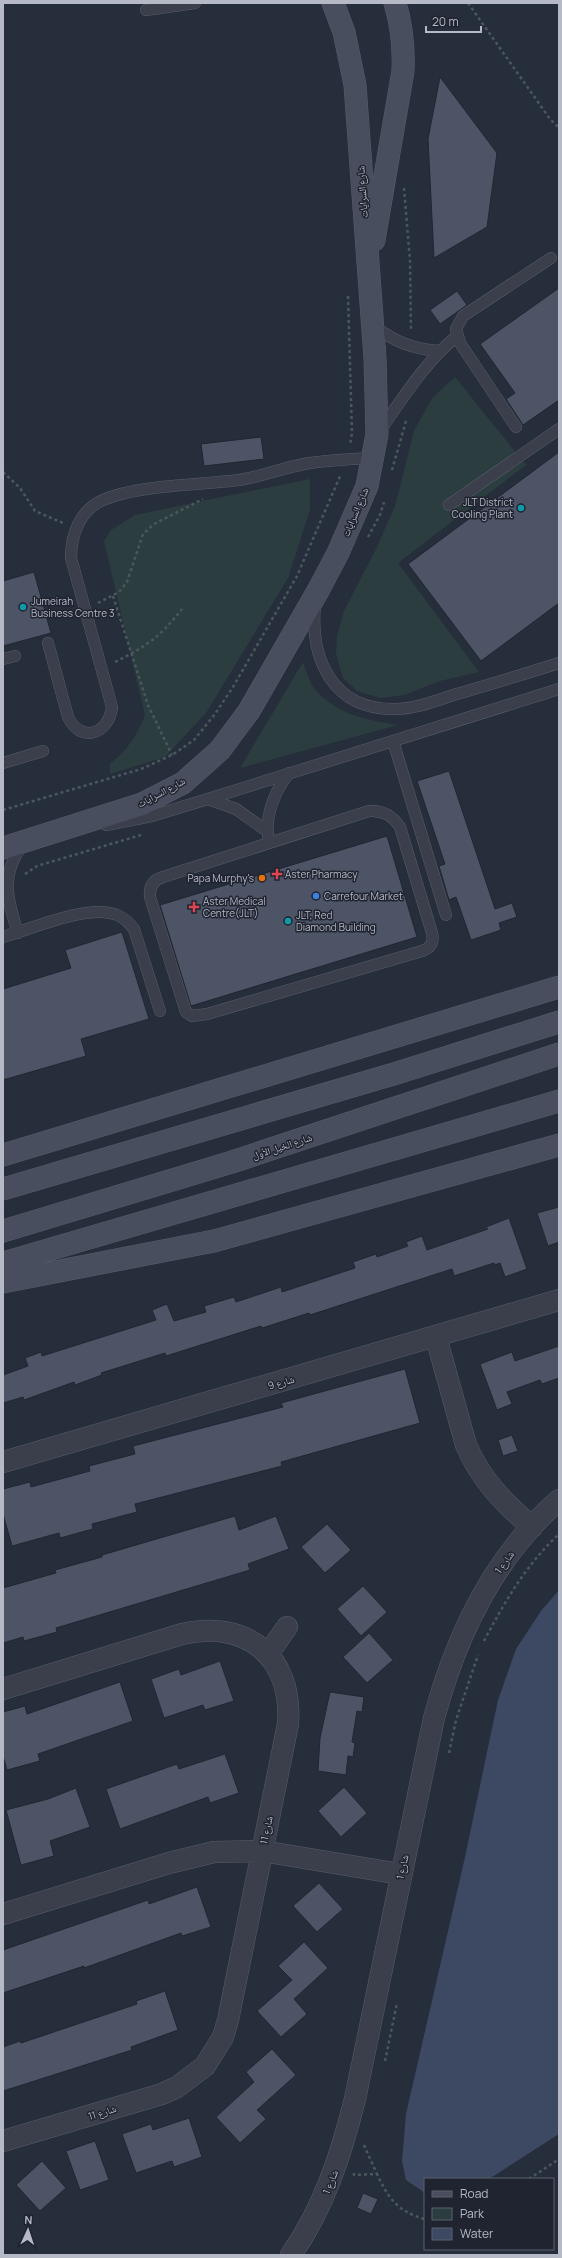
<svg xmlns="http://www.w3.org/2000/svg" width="562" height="2258" font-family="Manrope,'Noto Naskh Arabic',sans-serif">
<rect width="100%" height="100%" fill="#262d3b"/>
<path fill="#2c3d40" d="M455 377 526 465 398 563 479 672 440 681 404 695 380 698 357 691 343 678 336 654 337 636 344 611 377 547 395 506 414 431 432 398Z
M310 479V510L288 578 206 713 165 757 110 774V764C127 750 137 736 145 715L104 541 111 530 135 515Z
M303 662C306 670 309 681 314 688 335 714 366 720 398 725L240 768Z"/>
<path fill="#3d4962" d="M559 1590V2134L489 2179H425V2193L406 2180 402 2161 406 2114 465 1857 498 1700 516 1649 541 1611Z"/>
<path fill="#4d5465" stroke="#212632" d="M440 77 497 153 487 227 434 258 428 139Z
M559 288V400L523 425 506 399 515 393 480 344Z
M457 291 467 305 440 324 430 310Z
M261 437 264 459 204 466 201 444Z
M559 452V603L481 661 408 564Z
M34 572 51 633 3 646V581Z
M449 771 495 909 512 903 517 917 499 923 501 930 471 940 456 897 449 900 439 866 445 864 417 781Z
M387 836 417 937 191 1006 160 905Z
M122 932 149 1019 81 1039 86 1056 3 1080V989L71 968 65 950Z
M559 1207V1242L548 1246 537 1213Z
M509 1218 527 1269 505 1277 500 1263 495 1265 494 1263 454 1276 452 1269 310 1315 309 1313 262 1328 261 1326 166 1356 165 1353 101 1373 102 1375 75 1385 74 1382 24 1400 23 1397 3 1403V1375L28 1366 25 1358 41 1352 42 1356 156 1320 152 1310 167 1304 174 1321 206 1312 204 1306 234 1297 236 1302 281 1287 282 1292 355 1268 353 1262 376 1254 377 1257 408 1246 406 1242 422 1236 427 1250 488 1229 486 1227Z
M559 1346V1378L542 1384 540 1380 507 1392 512 1404 497 1410 480 1364 512 1352 515 1361Z
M405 1369 420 1423 281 1462 282 1466 135 1504 137 1512 92 1524 93 1529 60 1538 59 1533 12 1546 3 1514V1489L30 1482 31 1487 90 1471 89 1466 135 1454 133 1446 283 1407 281 1403Z
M512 1435 518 1451 503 1456 498 1440Z
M235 1516 239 1530 276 1516 289 1549 248 1564 250 1570 56 1628 57 1632 24 1641 23 1637 3 1643V1588L56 1573 55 1570 102 1557V1555Z
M327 1524 351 1550 325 1573 301 1547Z
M363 1586 387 1612 361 1636 337 1609Z
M369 1633 393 1660 367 1683 343 1657Z
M220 1661 234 1701 205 1710 203 1705 164 1718 151 1679 179 1669 181 1675Z
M120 1682 133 1721 38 1754 40 1761 7 1770 3 1756V1712L25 1706 27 1714Z
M330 1692 364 1697 362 1712 357 1711 352 1742 355 1743 353 1757 348 1756 346 1775 318 1771 320 1738Z
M225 1754 239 1793 210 1803 208 1797 120 1829 106 1789 177 1764 179 1769Z
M344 1787 367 1813 341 1837 318 1811Z
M76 1788 90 1827 50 1841 54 1856 21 1865 6 1810 48 1799Z
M319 1883 343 1909 317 1932 293 1906Z
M197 1887 211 1927 182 1936 181 1933 84 1968V1966L3 1993V1950L148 1900 149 1904Z
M304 1942 328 1968 294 1999 307 2014 281 2037 257 2011 292 1980 278 1966Z
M165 1991 178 2030 131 2047 132 2050 3 2091V2047L20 2041 21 2043 137 2004 136 2001Z
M272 2049 296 2075 257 2110 266 2119 240 2143 216 2117 254 2082 246 2072Z
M189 2118 202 2157 174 2167 172 2161 136 2173 122 2134 151 2124 153 2130Z
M95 2141 109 2180 80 2190 66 2151Z
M42 2161 66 2188 40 2211 16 2185Z
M363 2193 378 2199 371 2214 357 2208Z"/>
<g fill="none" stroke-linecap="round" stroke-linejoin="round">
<g stroke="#585d69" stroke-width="12">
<path id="service" d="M146 10 195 3
M373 325C394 342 413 349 440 351
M516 427 460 343 456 329 463 316 551 258
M379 432C403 398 425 362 457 336
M449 505 559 429
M315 605C310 660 333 710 395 709 416 709 437 700 457 694 491 684 525 674 559 663
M48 643 68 717C81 744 109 734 112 707L71 558C71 534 80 510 103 500 137 485 200 485 239 480 261 477 282 468 304 464 327 460 351 459 374 458
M3 659 15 656
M393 741 446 915
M3 763 43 751
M208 799 236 809 267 831
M369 811C383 810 392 815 400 827L432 933C434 942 431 948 422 951L207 1014 192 1016 186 1012 150 897C149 887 153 880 163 877Z
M106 825 152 816 208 799 559 689
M269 842C264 817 274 792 289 773
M18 933C7 899 0 875 23 844
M3 937C32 929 89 903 117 915 125 918 129 923 134 929L160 1011"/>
</g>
<g stroke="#585d69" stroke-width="22">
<path id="minor" d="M436 1337 466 1445C481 1480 504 1503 532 1527
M3 1462 559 1300
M268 1654 287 1627
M3 1689 182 1634C247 1619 293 1657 288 1724L228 2020 223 2037 205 2066 177 2087 162 2094 3 2141
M3 1914 169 1863 214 1852 262 1851 400 1874
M291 2255C324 2207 341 2155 355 2099L434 1718C456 1636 494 1556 559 1500"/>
</g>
<g stroke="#585d69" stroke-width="23">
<path id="secondary" d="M374 240 403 71C404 47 402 26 395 3
M3 848 142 804 183 783 220 750 249 711 319 589 338 553 367 486 377 434 375 358 355 85 344 32 333 3
M3 1155 559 987
M3 1189 397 1073 559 1022
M3 1231 232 1162 559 1054
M3 1263 559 1101
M3 1282 214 1241 559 1145"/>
</g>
<path stroke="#4a585d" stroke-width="2.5" stroke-dasharray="3 3" stroke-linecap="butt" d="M468 3 550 119 559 128
M404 188 410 261 411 331
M348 296 352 433 350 445
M392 470 406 421
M3 472 20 488 35 511 63 523
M368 537 380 515 384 502
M113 596 148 705 172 755
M98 603 119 592 127 582 143 534 154 524 203 499
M115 662C147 646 160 637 182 609
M3 810 141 769 172 755 194 740 215 714 233 687 297 576 341 474
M25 874 37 866 141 835
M484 1641C505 1601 526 1565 559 1534
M449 1753 456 1720 478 1655
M385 2061 397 2003
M364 2145 377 2174
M354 2173V2175L377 2174C388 2198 398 2212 425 2219
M529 2179 559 2159"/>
<use href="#service" stroke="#3a3f4b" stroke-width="11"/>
<use href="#minor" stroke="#3a3f4b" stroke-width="21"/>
<use href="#secondary" stroke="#484e5e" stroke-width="22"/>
</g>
<g fill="#0f9aa8" stroke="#1f2430" stroke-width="1.5">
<circle cx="521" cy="508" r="4"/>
<circle cx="23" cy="607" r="4"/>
<circle cx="288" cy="921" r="4"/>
</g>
<g fill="#e0444e" stroke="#1f2430" stroke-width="1.5">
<path d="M275 868h4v4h4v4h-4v4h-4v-4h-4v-4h4z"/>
<path d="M192 901h4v4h4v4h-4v4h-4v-4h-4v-4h4z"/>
</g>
<circle fill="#e8710a" stroke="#1f2430" stroke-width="1.5" cx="262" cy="878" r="4"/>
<circle fill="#3f7fe0" stroke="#1f2430" stroke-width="1.5" cx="316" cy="896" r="4"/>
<g text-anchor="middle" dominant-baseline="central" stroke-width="3" stroke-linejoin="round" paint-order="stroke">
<g font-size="10" fill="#b6bac7" stroke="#1f2430">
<text transform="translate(362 192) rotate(-94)">شارع السرايات</text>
<text transform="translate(355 512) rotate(-67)">شارع السرايات</text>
<text transform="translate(161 792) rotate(-28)">شارع السرايات</text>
<text transform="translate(282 1146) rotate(-18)">شارع الخيل الأول</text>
<text transform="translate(281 1382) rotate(-16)">شارع 9</text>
<text transform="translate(504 1562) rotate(-54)">شارع 1</text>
<text transform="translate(266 1830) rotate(-78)">شارع 11</text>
<text transform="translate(402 1867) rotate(-78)">شارع 1</text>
<text transform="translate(102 2112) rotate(-17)">شارع 11</text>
<text transform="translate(330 2182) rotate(-68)">شارع 1</text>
</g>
<g font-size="10" fill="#b6bac7" stroke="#1f2430" text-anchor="start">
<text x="513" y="502" text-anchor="end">JLT District<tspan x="513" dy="12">Cooling Plant</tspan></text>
<text x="31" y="601">Jumeirah<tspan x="31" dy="12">Business Centre 3</tspan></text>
<text x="285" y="874">Aster Pharmacy</text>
<text x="254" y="878" text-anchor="end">Papa Murphy's</text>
<text x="324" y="896">Carrefour Market</text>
<text x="203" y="901">Aster Medical<tspan x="203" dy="12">Centre(JLT)</tspan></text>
<text x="296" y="915">JLT, Red<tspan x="296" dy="12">Diamond Building</tspan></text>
</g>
</g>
<rect width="562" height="2258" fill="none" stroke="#b6bac7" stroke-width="8"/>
<rect x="424" y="2178" width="130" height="72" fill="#1f2430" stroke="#5b606c"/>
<rect x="432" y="2191" width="20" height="6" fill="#484e5e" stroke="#5b606c"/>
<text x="460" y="2198" font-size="12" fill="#b6bac7">Road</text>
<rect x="432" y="2208" width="20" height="12" fill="#2c3d40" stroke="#5b606c"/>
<text x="460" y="2218" font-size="12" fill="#b6bac7">Park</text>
<rect x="432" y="2228" width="20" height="12" fill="#3d4962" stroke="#5b606c"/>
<text x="460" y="2238" font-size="12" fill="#b6bac7">Water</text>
<g transform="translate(28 2230) rotate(3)" stroke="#1f2430" stroke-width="3" paint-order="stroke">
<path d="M0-3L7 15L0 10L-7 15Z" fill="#b6bac7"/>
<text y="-6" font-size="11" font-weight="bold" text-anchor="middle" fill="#b6bac7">N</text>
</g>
<path d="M426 26v6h55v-6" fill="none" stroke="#b6bac7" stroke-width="2"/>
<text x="432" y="26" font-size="12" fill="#b6bac7" stroke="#1f2430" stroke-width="3" paint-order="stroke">20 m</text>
</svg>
